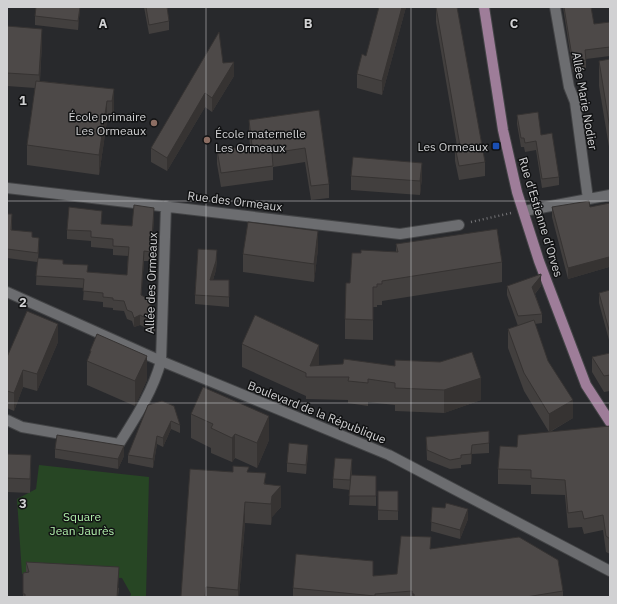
<svg xmlns="http://www.w3.org/2000/svg" width="617" height="604" font-family="'IBM Plex Sans',sans-serif">
<rect width="100%" height="100%" fill="#28292c"/>
<path fill="#274624" d="M39 465 149 477 146 597H130L131 594 122 578 22 574 17 499 36 489Z"/>
<g fill="none" stroke-linecap="round" stroke-linejoin="round">
<g stroke="#434446" stroke-width="12">
<path id="minor" d="M555 7 569 87 575 102 588 199
M7 188 400 234 459 225
M524 211 610 195
M7 292 161 361 389 455 610 571
M7 420 22 427 119 444C136 417 153 391 161 361L166 206"/>
</g>
<g stroke="#434446" stroke-width="12">
<path id="major" d="M484 7 503 130 517 192 539 261 586 385 610 422"/>
</g>
<path stroke="#757578" stroke-width="2.5" stroke-dasharray="1 3" stroke-linecap="butt" d="M471 222 511 213"/>
<use href="#minor" stroke="#6c6d70" stroke-width="10"/>
<use href="#major" stroke="#9e7d99" stroke-width="10"/>
</g>
<path fill="#423f3e" d="M80 7 78 30 35 25V16Z
M144 7H167L169 21V30L149 34Z
M406 7 382 95 357 88V74L366 56Z
M436 7 485 162V176L459 180 455 161V147L457 146 436 22Z
M563 7H591L594 24 610 22V56L586 59V69L573 72Z
M7 26 42 43 40 81 114 89V108L112 121H107L99 175 27 165V145L35 88 7 86Z
M610 59V153L599 86V61Z
M223 63 234 76 212 112 205 107 167 171 151 162V148Z
M319 110 329 184V198L311 200 305 162 273 167V180L221 187 217 164V150L250 146 249 134V120Z
M517 115 541 135 559 177V185L542 188 536 150 525 152 524 147H521L517 124Z
M351 176 422 177 420 195 351 190Z
M610 203V270L609 267 568 279 552 217V207H590Z
M7 214 12 223V230L32 237 39 247 38 258 63 264 88 272 127 275 128 256 113 255V249L91 247V241L67 239V230L102 224 132 226 154 217 151 261H144L141 295 152 310 151 312 155 323V332L140 325 134 327 132 321 127 319 124 311 113 310V308L103 307V302L83 300 84 288 36 285 37 262 7 258Z
M396 244 502 262V282L382 301V305H377V307H373V340L345 339V319L350 283 396 252Z
M318 249 314 282 243 272V254Z
M217 259 216 270 213 280H229V307L195 304V295Z
M507 286H541L535 294 542 314V323L535 324 548 361 573 418 550 432 610 426V554L606 552 603 530 584 534 582 527 568 528 565 495 531 494V485L498 484V469L517 447 549 432 524 391 508 348V329L518 326 507 295Z
M610 290V340H609L599 303V293Z
M58 342 37 391 23 387 14 411 7 408V357Z
M242 344 319 366 343 364 344 359 481 400 444 413 395 411V405L368 402V406L348 403V400L306 399V396L242 367Z
M90 351 147 380 135 406 87 385V361L90 355Z
M610 353V391L604 392 592 372V357Z
M148 405 180 425V433L171 429 163 447 157 444 153 468 128 463V455Z
M191 414 269 440 257 468 235 458 232 462 211 453V448L191 438Z
M426 437 489 443V453L472 454 471 464 461 465V468L450 469 427 460Z
M55 449 124 456 118 469 55 458Z
M7 454 31 469 30 493 7 492Z
M308 454 306 474 287 472V463Z
M352 469V475L376 476V506L349 505 350 490 333 488V479Z
M233 472H249L266 484 281 507 272 517 271 525 245 523 239 597H174L181 596Z
M378 491H398V520H378Z
M432 507 468 519 460 539 431 531Z
M431 549 563 591V597H293V588L373 576 397 574Z
M26 562 119 588 118 597H23V573L26 572Z"/>
<path fill="#363332" d="M80 7 78 30V21Z
M402 7H406L382 95V81Z
M42 29V43L39 89V75Z
M234 62V76L212 112V98Z
M114 89V108L112 121V101Z
M205 93V107L167 171V158Z
M107 101V121L99 175V155Z
M422 163V177L420 195V181Z
M154 208V217L151 261V252Z
M318 231V249L314 282V264Z
M39 238V247L38 262V253Z
M217 250 216 270 210 289V280Z
M144 251V261L141 304V295Z
M609 257V267L568 279V268Z
M541 276V286L532 297V287Z
M152 301V310L149 317V307Z
M140 315V325L134 327V318Z
M58 324V342L37 391V374Z
M609 330H610V340H609Z
M319 345V368L310 366Z
M147 356V380L135 406V381Z
M23 370V387L14 411V393Z
M481 378V400L444 413V390Z
M573 400V418L549 432V414Z
M269 416V440L257 468V443Z
M171 421V429L163 447V438Z
M235 434V458L232 462V438Z
M157 436V444L153 468V459Z
M308 445V454L306 474V465Z
M472 445V454L471 464V454Z
M124 446V456L118 469V459Z
M31 455V469L30 493V479Z
M352 459V469L350 490V480Z
M281 486V507L272 517 271 525V504L272 496Z
M245 502V523L239 597H238V590Z
M468 509V519L460 539V530Z
M119 567 118 597H117Z"/>
<path fill="#4d4948" stroke="#363332" d="M36 7H80L78 21 35 16Z
M146 7H167L169 21 149 25Z
M379 7H402L382 81 357 74 362 54 366 56Z
M436 7H457L485 162 459 166 455 147 460 146Z
M564 7H591L594 24 610 22V47L585 50 586 60 573 63Z
M7 26 42 29 39 75 7 73Z
M219 32 223 63 234 62 212 98 205 93 167 158 151 148Z
M610 59V129L599 61Z
M36 81 114 89 112 101H107L99 155 27 145Z
M319 110 329 184 311 186 305 148 272 153 273 166 221 173 217 150 252 146 249 120Z
M538 112 541 135 552 133 559 177 542 179 536 141 525 143 524 138H521L517 115Z
M353 157 422 163 420 181 351 176Z
M589 201 590 207 610 203V259L609 257 568 268 552 207Z
M134 205 154 208 151 252 144 251 141 295 152 301 149 307 155 323 140 315 134 318 132 312 127 310 124 301 113 300V298L103 297V293L83 291 84 279 36 276 38 258 63 260V264L88 265 87 272 127 275 129 247 113 246V239L91 237V231L67 230 69 207 102 211 101 224 132 226Z
M7 214H12L11 230 32 232V237L39 238 38 253 7 249Z
M248 222 318 231 314 264 243 254Z
M497 229 502 262 382 281V284H377V287H373V320L345 319 346 283H350L352 253H361V250L398 252 396 244Z
M198 249 217 250 216 261 210 280H229V297L195 295Z
M541 274V276L532 287 542 314 518 316 507 286Z
M610 290V330H609L599 293Z
M27 311 58 324 37 374 23 370 14 393 7 391V357Z
M255 315 319 345 310 366 343 364 344 359 395 366V360L440 362 472 352 481 378 444 390 395 388V383L368 379V383L348 381 349 377H306V373L242 344Z
M534 320 548 361 573 400 549 414 524 373 508 329Z
M97 334 147 356 135 381 87 361 91 351H90Z
M610 353V375L604 376 592 357Z
M203 387 269 416 257 443 235 434 232 438 211 428 213 424 191 414Z
M162 401 174 406 180 425 171 421 163 438 157 436 153 459 128 455 148 405Z
M610 426V539L606 536 603 515 584 519 582 511 568 513 565 480 531 478V470L498 469 500 446 517 447 518 435Z
M489 431V443L472 445 471 454 461 455V458L450 460 427 450 426 437Z
M57 435 124 446 118 459 55 449Z
M289 443 308 445 306 465 287 463Z
M7 454 31 455 30 479 7 478Z
M335 458 352 459 350 480 333 479Z
M233 466 249 467 247 472 266 473 264 484 281 486 272 496 271 504 245 502 238 590 206 587 205 597H174L181 596 190 469 233 472Z
M351 475 376 476V496H349Z
M378 491H398V511L378 510Z
M446 503 468 509 460 530 431 522 432 507 445 508Z
M401 536 431 537 430 549 519 537 558 560 563 591 526 597H414V594H412V591L375 594V596L293 588 296 554 373 561V576L397 574Z
M26 562 119 567 117 597H25V594H23V573L29 572Z"/>
<path fill="none" stroke="#d1d1d3" stroke-width="1" stroke-opacity="0.55" d="M206 7V597M411 7V597M7 201H610M7 403H610"/>
<g fill="#8d6e63" stroke="#111213" stroke-width="1.5">
<circle cx="154" cy="123" r="4"/>
<circle cx="207" cy="140" r="4"/>
</g>
<rect fill="#1a4fb4" stroke="#111213" stroke-width="1.5" x="492" y="142" width="8" height="8" rx="2"/>
<g text-anchor="middle" dominant-baseline="central" stroke-width="3" stroke-linejoin="round" paint-order="stroke">
<g font-size="12" fill="#d1d1d3" stroke="#111213">
<text transform="translate(585 101) rotate(80)">Allée Marie Nodier</text>
<text transform="translate(235 201) rotate(7)">Rue des Ormeaux</text>
<text transform="translate(541 217) rotate(73)">Rue d'Estienne d'Orves</text>
<text transform="translate(151 283) rotate(-88)">Allée des Ormeaux</text>
<text transform="translate(317 412) rotate(22)">Boulevard de la République</text>
</g>
<g font-size="12" fill="#d1d1d3" stroke="#111213" text-anchor="end">
<text x="146" y="116">École primaire<tspan x="146" dy="14">Les Ormeaux</tspan></text>
<text x="215" y="133" text-anchor="start">École maternelle<tspan x="215" dy="14">Les Ormeaux</tspan></text>
<text x="488" y="146">Les Ormeaux</text>
</g>
<g font-size="12" fill="#b1f0ab" stroke="#111213">
<text x="82" y="516">Square<tspan x="82" dy="14">Jean Jaurès</tspan></text>
</g>
</g>
<g font-size="13" text-anchor="middle" font-weight="bold" fill="#d1d1d3" stroke="#111213" stroke-width="3" stroke-linejoin="round" paint-order="stroke">
<text x="103" y="28">A</text>
<text x="308" y="28">B</text>
<text x="514" y="28">C</text>
<text x="23" y="105">1</text>
<text x="23" y="307">2</text>
<text x="23" y="508">3</text>
</g>
<rect width="617" height="604" fill="none" stroke="#d1d1d3" stroke-width="16"/>
</svg>
